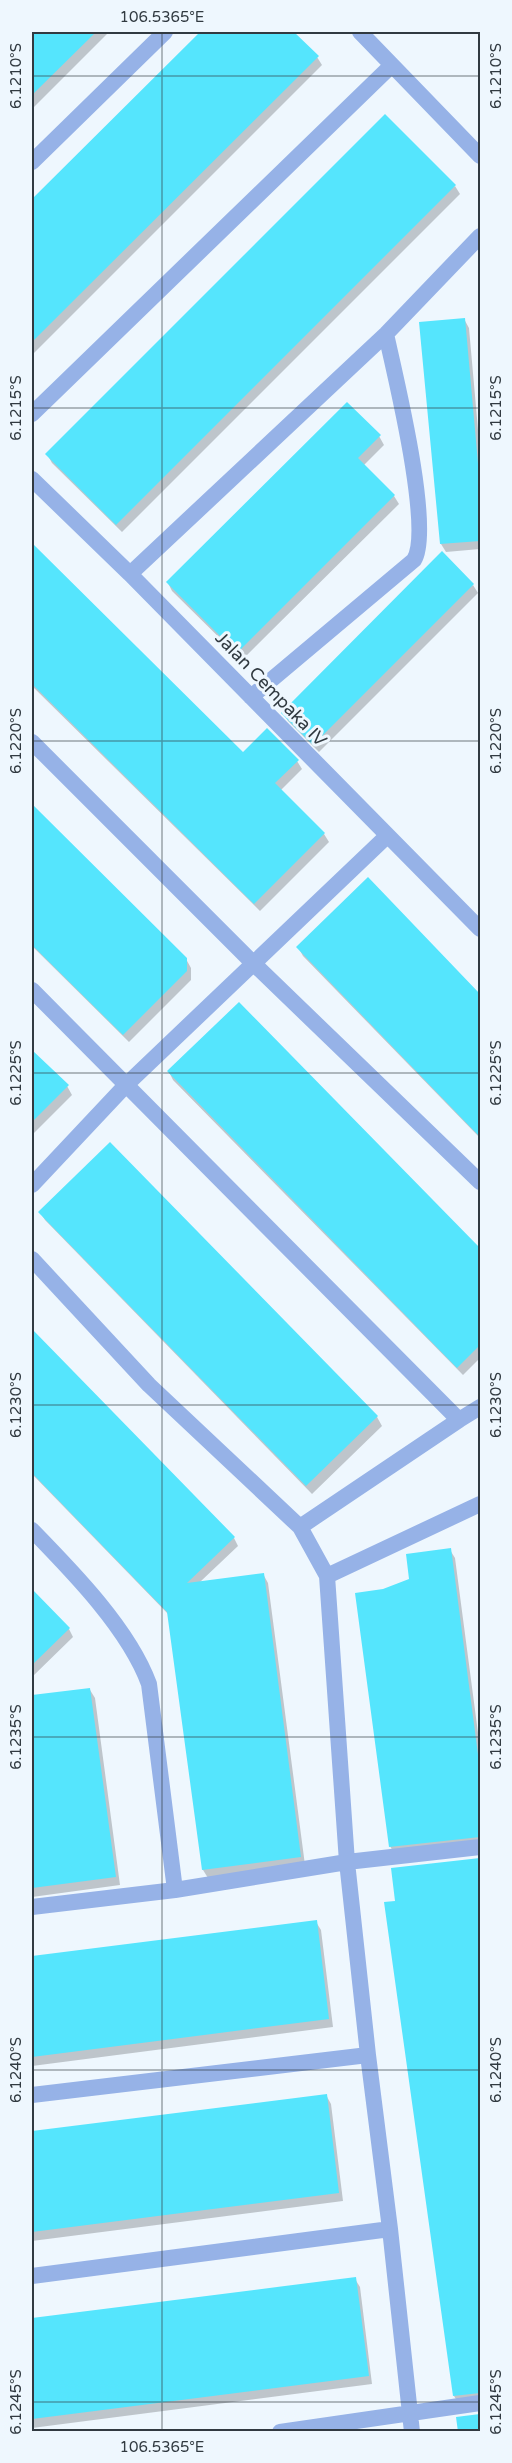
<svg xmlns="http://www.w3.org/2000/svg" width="512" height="2463" font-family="'Varela Round',sans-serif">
<rect width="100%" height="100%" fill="#eef7fe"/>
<path fill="#0003" d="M32 32H109L32 109Z
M203 32H292L317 57 322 65 32 355V202Z
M455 186 460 194 122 532 52 463 47 454Z
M464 319 469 328 480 452V549L446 552 441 544 421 323Z
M379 436 384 445 364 465 394 496 399 504 242 660 172 591 168 583Z
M32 545 243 754 297 761 302 769 280 791 324 834 329 842 260 911 32 686Z
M473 585 478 593 319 752 288 721 283 713Z
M32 806 153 926 186 959 191 968V980L129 1042 32 946Z
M368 880 480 995V1138L303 956 298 947Z
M239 1004 480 1250V1358L463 1375 173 1080 169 1072Z
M32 1051 67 1086 72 1095 32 1135Z
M110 1144 377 1417 382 1426 312 1494 45 1220 40 1212Z
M32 1331 234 1538 238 1546 200 1582 263 1574 268 1583 305 1865 208 1878 203 1870 169 1615 32 1474Z
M450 1550 455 1558 480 1748V1842L395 1855 390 1846 384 1590 411 1580Z
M32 1590 69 1629 73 1637 32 1677Z
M90 1690 95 1698 120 1885 32 1897V1697Z
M479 1859 480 1862V2402L459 2404 454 2396 396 1902Z
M316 1922 321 1930 333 2027 32 2066V1958Z
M326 2095 331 2104 343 2201 32 2241V2132Z
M355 2279 360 2287 372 2384 32 2428V2320Z"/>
<path fill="#55e5fd" d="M32 32H96L32 95Z
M200 32H294L319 56 32 342V199Z
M385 114 456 185 116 525 45 454Z
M465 318 480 486V541L440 544 419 322Z
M347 402 381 435 358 458 395 495 237 653 166 582Z
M32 543 243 752 267 728 299 760 275 783 325 833 254 904 32 684Z
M442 551 474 584 313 745 281 713Z
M32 804 187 958V971L123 1035 32 945Z
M368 877 480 994V1137L296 947Z
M239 1002 480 1248V1345L457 1368 167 1071Z
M32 1050 69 1085 32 1122Z
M110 1142 378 1416 306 1486 38 1212Z
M32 1329 235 1537 187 1583 264 1573 301 1857 202 1870 167 1612 32 1473Z
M451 1548 480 1770V1837L389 1847 355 1593 383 1589 409 1579 406 1554Z
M32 1589 70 1628 32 1665Z
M90 1688 116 1877 32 1888V1695Z
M480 1858V2393L453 2396 384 1902 395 1901 391 1868Z
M317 1920 329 2019 32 2057V1956Z
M327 2094 339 2193 32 2232V2131Z
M356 2277 369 2376 32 2419V2318Z
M480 2414V2432H458L456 2417Z"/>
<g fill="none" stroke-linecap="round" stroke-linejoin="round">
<path stroke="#96b2e7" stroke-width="16" d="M360 32 480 156
M32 162 165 32
M32 414 392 65
M32 479 130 574 480 929
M130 574 386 334 480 236
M251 697 414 560C433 529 395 375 386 334
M32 742 253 963 480 1182
M32 990 459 1420 300 1527
M32 1185 126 1085 387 836
M32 1259 149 1385 300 1527 327 1576 480 1504
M459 1420 480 1407
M32 1530C72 1571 129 1629 149 1684L175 1890
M327 1576 347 1862 368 2055
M32 1907 175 1890 347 1862 480 1847
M32 2095 368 2055 390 2229 412 2432
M32 2276 390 2229
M280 2432 480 2403"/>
</g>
<path fill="none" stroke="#313a41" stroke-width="1.5" stroke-opacity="0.45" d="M162 32V2432M32 76H480M32 408H480M32 741H480M32 1073H480M32 1405H480M32 1737H480M32 2070H480M32 2402H480"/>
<g text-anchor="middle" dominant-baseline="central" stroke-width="6" stroke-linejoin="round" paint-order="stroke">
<g font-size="18" fill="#313a41" stroke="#eef7fe">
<text transform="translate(271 689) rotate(46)">Jalan Cempaka IV</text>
</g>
</g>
<rect width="512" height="2463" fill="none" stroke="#eef7fe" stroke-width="66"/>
<rect x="33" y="33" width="446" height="2397" fill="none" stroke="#313a41" stroke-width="2"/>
<g font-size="15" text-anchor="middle" fill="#313a41">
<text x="162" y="22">106.5365°E</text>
<text transform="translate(16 76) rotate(-90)" y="5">6.1210°S</text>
<text transform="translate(496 76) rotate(-90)" y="5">6.1210°S</text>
<text transform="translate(16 408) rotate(-90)" y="5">6.1215°S</text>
<text transform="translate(496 408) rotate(-90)" y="5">6.1215°S</text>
<text transform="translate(16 741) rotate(-90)" y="5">6.1220°S</text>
<text transform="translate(496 741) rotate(-90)" y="5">6.1220°S</text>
<text transform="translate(16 1073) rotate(-90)" y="5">6.1225°S</text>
<text transform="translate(496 1073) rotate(-90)" y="5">6.1225°S</text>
<text transform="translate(16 1405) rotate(-90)" y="5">6.1230°S</text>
<text transform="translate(496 1405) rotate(-90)" y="5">6.1230°S</text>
<text transform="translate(16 1737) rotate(-90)" y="5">6.1235°S</text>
<text transform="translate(496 1737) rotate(-90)" y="5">6.1235°S</text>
<text transform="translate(16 2070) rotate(-90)" y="5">6.1240°S</text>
<text transform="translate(496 2070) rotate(-90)" y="5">6.1240°S</text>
<text transform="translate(16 2402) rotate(-90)" y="5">6.1245°S</text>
<text transform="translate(496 2402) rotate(-90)" y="5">6.1245°S</text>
<text x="162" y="2452">106.5365°E</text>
</g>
</svg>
